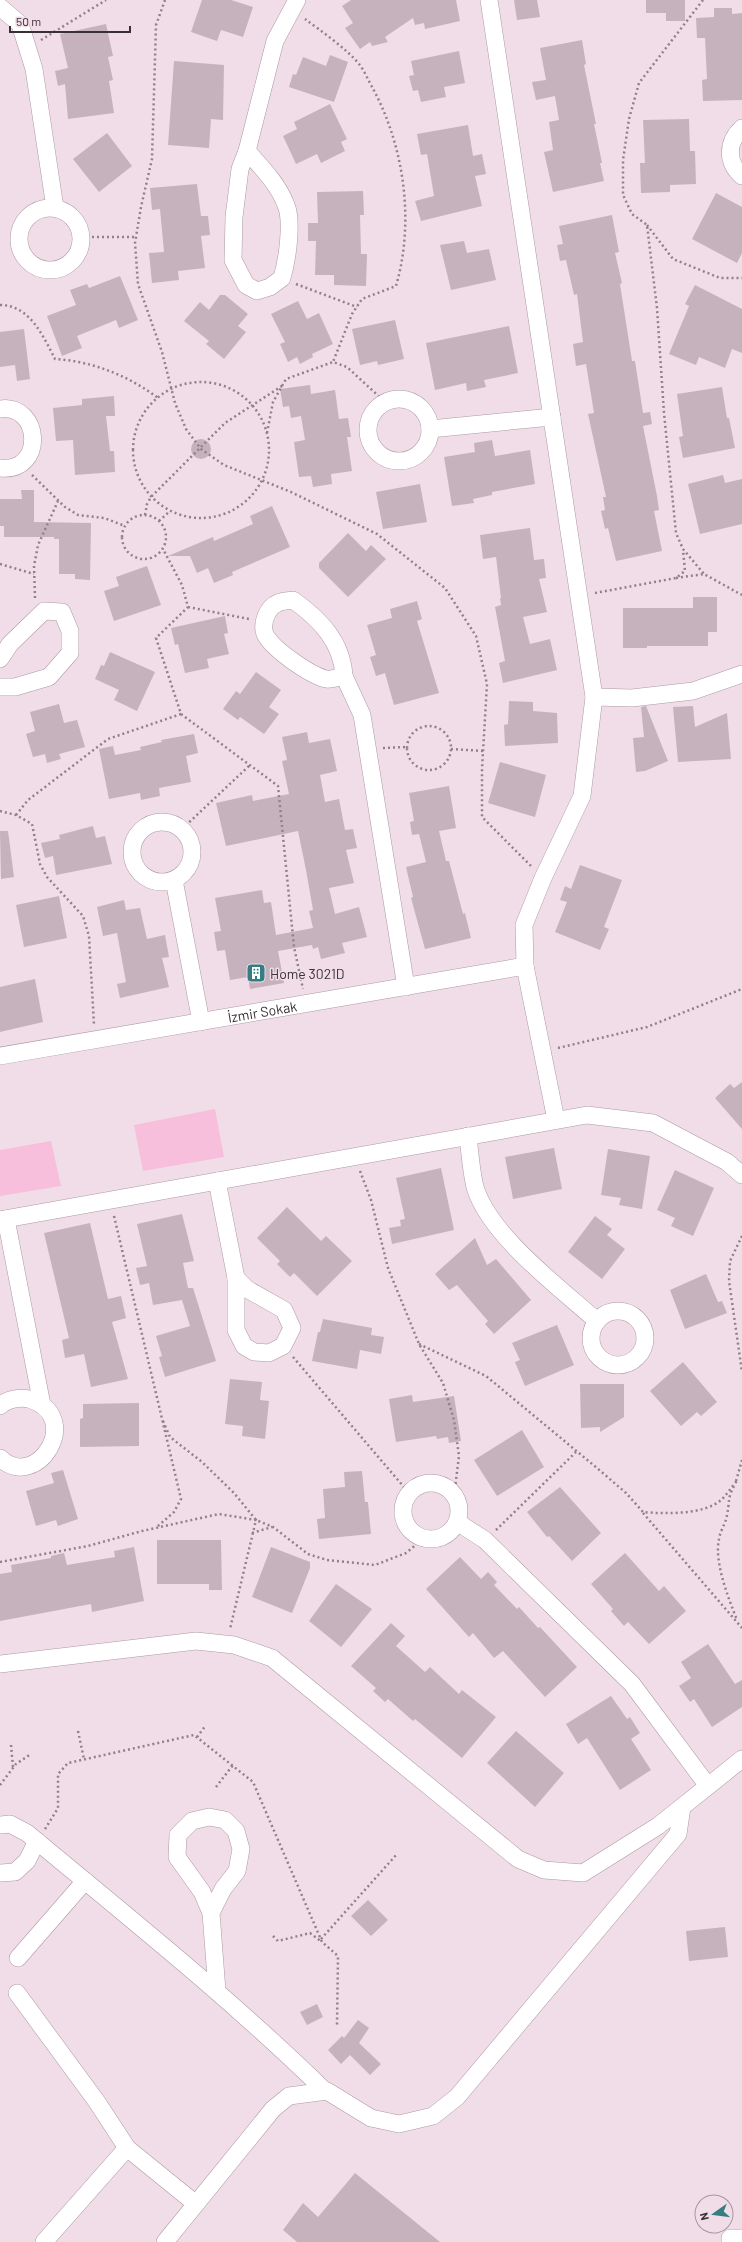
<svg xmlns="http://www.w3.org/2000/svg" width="742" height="2242" font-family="Barlow,sans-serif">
<rect width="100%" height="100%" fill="#f1dde7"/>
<path fill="#f7bfdc" d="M215 1109 224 1157 143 1171 134 1125Z
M51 1141 61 1186 0 1196V1150Z"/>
<path fill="#c6b2bc" d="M202 0H231L253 7 243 37 221 30 217 41 191 32Z
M351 0H456L460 21 425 29 424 23 415 25 413 18 385 37 388 42 372 46 370 42 360 49 345 28 353 23 342 6Z
M514 0H537L540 17 517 20Z
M646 0H685V21H666V13H646Z
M714 8H732V14L742 13V100L703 101 702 80 707 79 705 38H697L696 18 714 17Z
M106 24 113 56 108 57 113 80 109 81 114 113 68 119 65 84 58 86 55 71 68 68 60 34Z
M582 40 586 64 584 65 596 124H594L602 163H600L604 181 553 192 544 152 553 150 549 122 559 120 555 96 536 100 532 82 546 80 540 48Z
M459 51 465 83 444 87 446 97 421 102 418 90 413 91 409 76 414 75 411 61Z
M330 55 348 62 334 102 289 87 293 74 296 75 303 57 326 66Z
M174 61 224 65 223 120 211 119 209 148 168 145Z
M330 104 347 139 341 142 345 151 321 163 317 154 296 164 283 136 297 129 294 122Z
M689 119 690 151H695L696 184 670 185V192L641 193 640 163H645L643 120Z
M468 125 473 156 482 154 486 174 475 176 482 206 421 221 415 201 434 196 427 154 421 155 417 134Z
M107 133 132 166 99 192 73 159Z
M197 184 201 216H208L210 235 201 236 205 268 178 271 179 280 152 283 149 253 164 252 160 209 152 210 150 188Z
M363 191 364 215H360L361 254H367L366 286 334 285V275H315L316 241H308V223H318L317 192Z
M716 193 742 207V253L737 263 692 239Z
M612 215 619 252 615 253 622 283 620 284 632 361H635L643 413 650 412 652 424 643 426 657 496 659 510 654 511 662 551 616 561 608 528 605 529 601 511 605 510 603 497H606L588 414 594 413 586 364 576 366 573 344 583 342 577 294 574 295 566 260 560 261 557 245 563 244 559 226Z
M464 241 467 253 489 249 496 280 451 290 440 245Z
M120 276 138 320 119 328 116 320 77 336 82 348 62 356 47 316 76 305 70 290 87 284 89 288Z
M695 285 742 309V353L732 349 725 368 699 357 696 365 669 354 689 306 685 304Z
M220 295H225L248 314 238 326 246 332 224 359 206 344 209 341 184 321 200 302 209 310Z
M298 301 307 319 319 313 333 344 312 354 313 357 300 364 297 357 288 362 280 344 285 342 271 314Z
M395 320 404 359 378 365 377 361 360 365 352 329Z
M509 326 518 373 484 380 486 387 467 391 466 383 435 390 426 343Z
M24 329 30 379 17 381 15 365 0 367V332Z
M310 385 311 394 335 390 339 419 348 418 351 437H347L352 471 331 474 332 484 313 487 311 476 299 477 294 442 305 440 301 416 291 418 289 406 283 407 280 389Z
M722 387 727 418H729L735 448 683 458 679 437 683 436 677 394Z
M114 396 115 416H106L110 451H114L115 472 75 475 73 440 56 441 53 408 82 405V399Z
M191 449a10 10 0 1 1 20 0a10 10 0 1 1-20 0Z
M492 440 495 456 530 450 535 484 492 492V495L473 499 474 503 452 506 444 457 475 452 474 443Z
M723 475 725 483 742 479V524L700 534 688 484Z
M420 484 427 522 383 529 376 492Z
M21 490H34V522L91 523 90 580 75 579V574H59V539H54V537H4V526H0V499H22Z
M272 506 290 547 232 572 233 575 214 583 208 568 197 573 190 556H168L213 537 214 541 253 524 250 516Z
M530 528 534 560 544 559 546 578 539 579 547 612 523 617 530 644 550 639 557 670 503 683 499 663 505 661 495 607 501 605 500 598H501L496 557 483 559 480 535Z
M348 533 366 551 371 545 386 559 348 597 319 568V563Z
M147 566 161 605 114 621 104 591 119 586 116 577Z
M693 597H717V632H708V646H647V648H623V608H693Z
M417 601 422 619 417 621 439 693 394 705 385 673 376 676 370 657 376 655 367 625 392 618 390 609Z
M225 616 228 633 224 634 229 654 207 659 209 668 185 673 178 644 175 645 171 628Z
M110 652 155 672 137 711 114 700 119 690 95 679 101 665 104 666Z
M256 672 281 690 269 707 279 714 264 734 240 717 238 720 223 709 236 691 240 694Z
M509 701 533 702V711L557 713 558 743 505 746 504 725 508 724Z
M59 704 64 723 77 720 85 747 59 754 61 759 47 763 45 754 33 757 26 734 35 731 30 712Z
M646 706 668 761 645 771 636 772 633 738 644 737 641 707Z
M693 706 695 727 727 713 731 759 678 762 673 707Z
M307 732 309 743 330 739 337 771 320 775 325 802 339 799 345 830 353 829 357 848 346 850 354 883 329 888 335 914 359 907 367 937 342 943 345 953 321 959 318 947 313 949 312 945 278 951 284 983 250 989 248 977 230 980 225 950 217 951 214 932 221 931 215 898 262 890 264 903 271 902 276 935 313 928 309 911 313 910 306 870 298 831 226 846 216 803 252 795 253 801 289 794 282 761 287 760 282 737Z
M194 734 198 753 186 756 191 782 159 788 160 796 141 800 140 793 109 799 99 749 113 746 115 755 141 750 140 747 162 742 161 740Z
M500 762 546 775 535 817 488 803Z
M449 786 456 828 439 831 446 861H449L463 914 465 913 471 938 425 949 411 898 413 897 406 867 426 862 419 834 412 835 410 822 414 821 409 793Z
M93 826 96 838 105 836 112 864 56 875 53 856 45 858 41 843 60 839 59 835Z
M0 831H8L14 877 1 879Z
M580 865 622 880 604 927 609 929 600 950 555 932 567 902 560 900 565 886 571 889Z
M59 896 67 938 24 947 16 905Z
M124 900 126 910 140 908 147 939 165 935 169 957 162 958 169 987 120 998 117 984 126 982 117 933 103 936 97 907Z
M35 979 43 1022 0 1032V987Z
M742 1082V1129L715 1098 730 1084 734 1088Z
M554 1148 562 1189 513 1199 505 1157Z
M608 1149 650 1156 642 1209 619 1205 621 1198 601 1195Z
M441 1168 454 1230 392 1244 389 1228 401 1226 400 1220 405 1219 396 1178Z
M675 1170 714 1188 693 1236 671 1226 675 1218 657 1210Z
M287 1207 321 1241 326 1236 352 1261 317 1296 294 1273 290 1277 277 1264 280 1261 257 1238Z
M182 1214 194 1261 183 1263 188 1288H193L216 1361 165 1377 159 1357 162 1356 156 1336 190 1326 182 1300 153 1305 149 1283 140 1285 136 1268 147 1266 137 1224Z
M595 1216 612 1229 607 1235 625 1249 602 1279 568 1252Z
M90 1223 108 1299 121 1296 126 1318 112 1322 128 1379 91 1387 84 1354 65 1358 62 1340 69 1338 44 1233Z
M475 1238 487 1265 496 1259 531 1300 494 1334 485 1324 488 1321 457 1285 449 1290 435 1274Z
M706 1274 718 1302 722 1301 727 1313 685 1329 670 1290Z
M323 1319 372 1328 371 1335 384 1337 381 1354 360 1350 357 1369 312 1361 318 1332H320Z
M557 1325 574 1365 525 1386 515 1362 520 1360 512 1343Z
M683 1362 717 1402 701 1416 697 1412 681 1426 650 1391Z
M230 1379 262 1382 260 1400 269 1401 265 1439 242 1436 243 1426 225 1424Z
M580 1384H624V1417L600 1432V1427L581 1428Z
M412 1395 413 1402 454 1396 461 1441 449 1443 448 1437 437 1439 436 1436 396 1442 389 1399Z
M139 1403V1446L80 1447V1419L83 1418V1404Z
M522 1430 544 1467 497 1496 474 1460Z
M63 1470 78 1519 58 1526 56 1520 36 1526 26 1491 54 1483 51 1473Z
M362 1471 365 1502H368L371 1534 319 1539 317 1519 325 1518 323 1489 345 1487 344 1472Z
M560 1487 601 1533 572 1561 549 1536 547 1537 527 1512Z
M157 1540H221L222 1590H209V1584H157Z
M134 1547 144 1601 92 1612 91 1604 0 1621V1574L12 1572 11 1565 51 1558V1556L64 1553 67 1565 115 1557 114 1551Z
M271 1547 310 1562V1568L292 1613 252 1597Z
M625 1553 659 1591 664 1586 686 1611 649 1644 628 1622 624 1626 611 1611 613 1609 591 1584Z
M460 1557 481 1579 488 1572 497 1582 494 1585 517 1609 519 1607 538 1628 540 1627 577 1667 545 1697 503 1651 494 1658 473 1633 469 1637 426 1589Z
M336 1584 372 1609 341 1647 309 1621Z
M391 1623 405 1636 396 1646 425 1672 430 1667 459 1694 462 1690 496 1717 462 1758 415 1719 413 1721 388 1699 385 1702 373 1691 376 1688 351 1666Z
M708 1644 735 1684 742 1680V1707L712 1727 694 1699 690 1702 679 1686 691 1678 681 1662Z
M611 1696 627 1719 630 1717 640 1733 631 1739 651 1770 620 1790 587 1738 578 1744 566 1724Z
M516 1731 564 1773 535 1807 487 1763Z
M368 1900 388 1920 371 1936 351 1916Z
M725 1927 728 1957 689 1961 686 1931Z
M317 2004 323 2017 307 2025 300 2012Z
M358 2020 369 2028 359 2043 381 2064 370 2075 350 2055 341 2064 328 2050 342 2036 344 2038Z
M355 2173 440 2242H297L283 2230 303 2203 318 2217Z"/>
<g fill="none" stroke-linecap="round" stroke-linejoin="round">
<g stroke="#ac99a2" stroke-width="18">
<g id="minor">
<path d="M489 0 594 697 582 796 543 878 524 925 525 966 556 1120"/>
<path d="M0 7 20 24 34 69 55 208"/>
<path d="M742 128C727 142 726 162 742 176"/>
<path d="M247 151C262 168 278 184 286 205 293 222 287 261 282 278L270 287 257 291 246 285 233 260 234 217 240 169Z"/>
<path d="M247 151 275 41 297 0"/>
<circle cx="50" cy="239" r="31"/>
<circle cx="399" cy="430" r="31"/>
<path d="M0 409C41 403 46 473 0 468"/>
<path d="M430 429 552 417"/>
<path d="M293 600C320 619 342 642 344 676 339 677 331 680 326 679 310 675 272 649 265 634 261 624 267 607 278 603 282 601 288 601 293 600Z"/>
<path d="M0 659 10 644 44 611 62 612 70 631V653L49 677 15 687H0"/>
<path d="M344 676 362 715 406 987"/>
<path d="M594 697 632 698 693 691 742 674"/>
<circle cx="162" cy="852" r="30"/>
<path d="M174 880 201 1022"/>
<path id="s1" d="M0 1056 525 966"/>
<path d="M468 1136C470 1153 471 1171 475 1187 489 1235 560 1288 597 1321"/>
<path d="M217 1181 236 1278"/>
<path d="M6 1219 42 1405"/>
<path d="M0 1220 587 1115 653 1123 727 1162 742 1175"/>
<path d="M236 1278 247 1289 284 1310 292 1328 283 1346 269 1353 254 1352 244 1346 236 1330Z"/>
<circle cx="618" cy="1338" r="27"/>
<path d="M0 1406C7 1399 20 1397 29 1399 85 1416 37 1493 0 1458"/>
<circle cx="431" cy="1511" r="28"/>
<path d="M457 1522 485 1540 632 1684 708 1786"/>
<path d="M0 1664 196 1641 234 1645 272 1658 518 1859 544 1870 583 1873 658 1826 742 1759"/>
<path d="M0 1825 10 1824 27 1833C128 1917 231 1999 325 2091"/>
<path d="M0 1873 15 1872 27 1861 37 1841"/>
<path d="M211 1913 202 1892 177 1857 178 1835 192 1821 209 1817 225 1820 236 1831 241 1849 237 1871 223 1889 211 1913 217 1991"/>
<path d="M18 1958 85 1881"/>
<path d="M17 1993 97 2102 127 2148 196 2204"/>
<path d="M44 2242 127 2148"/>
<path d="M165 2242 273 2109 289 2096 327 2091 371 2118 399 2124 433 2116 457 2097 678 1834 682 1807"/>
<path d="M730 2242V2238H742"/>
</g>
</g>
<path stroke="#8f8188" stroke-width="2.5" stroke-dasharray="2 3" stroke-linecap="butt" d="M165 0 156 25 152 159 141 207 135 243 138 284 162 352 175 403 186 429 201 449 224 465 291 492 377 534 445 588 476 636 487 684 482 769V817L531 866
M703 0 639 83 629 119 623 160V195L632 214 647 225 657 308 664 413 676 533 683 549 704 574
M305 19C321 31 347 49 359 64 364 70 367 78 371 85 404 144 415 221 396 286L362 299 352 314 333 362
M41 40 106 0
M647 225 673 259 720 278H742
M82 237H136
M296 284 357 307
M0 305C30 305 43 336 55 359 92 361 129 376 158 398
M133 450a68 68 0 1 1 136 0a68 68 0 1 1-136 0Z
M267 433 273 402 286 379 333 362 347 367 385 402
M32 475 65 507 78 515 104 518 125 526
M122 537a22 22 0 1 1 44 0a22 22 0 1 1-44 0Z
M145 515 147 504 151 497 225 423 282 386
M159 521 170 511
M0 564 34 574
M676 578 704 574 742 595
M595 593 676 578 685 571 683 550
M35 598 34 566 38 545 58 501
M188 607 249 619
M181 714 278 786 294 947 303 989
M407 748a22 22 0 1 1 44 0a22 22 0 1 1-44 0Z
M383 748 406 747
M451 749 483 751
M0 811 16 815 32 824 40 864 47 877 83 916 89 936 94 1025
M16 815 28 800 108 739 181 714 156 638 188 607 182 585 163 549
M182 829 250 765
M558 1048 647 1027 742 989
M360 1171 371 1200 388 1268 419 1344 443 1383 454 1420 459 1456 454 1496
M114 1216 181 1499 174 1512 158 1526
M742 1236 730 1261 729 1281 742 1372
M419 1344 486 1376 597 1468 626 1493 643 1512C664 1514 704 1515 721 1500 727 1495 731 1487 737 1481
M293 1357 409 1493
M163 1421 170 1437 202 1462 234 1493 256 1520 273 1527 308 1554 327 1560 375 1565 406 1553 423 1539
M736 1481 742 1460
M734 1486C727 1499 730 1502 727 1515 726 1523 720 1531 719 1539 714 1562 728 1597 737 1620
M643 1513 742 1628
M496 1530 576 1452
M252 1533 272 1527
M0 1562 88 1546 142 1531 219 1514 256 1520 230 1629
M78 1731 84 1759
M197 1737 206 1725
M11 1745 13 1767
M0 1785 16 1764 31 1754
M216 1787 233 1765
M45 1829 58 1808V1774L68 1763 194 1735 253 1782 322 1942 338 1956 337 2025
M273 1936 278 1941 310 1933 322 1942
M321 1939 397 1854"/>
<use href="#minor" stroke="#fff" stroke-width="17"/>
</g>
<defs>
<g id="building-square" transform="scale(1)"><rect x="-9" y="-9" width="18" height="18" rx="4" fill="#347d82" stroke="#f1dde7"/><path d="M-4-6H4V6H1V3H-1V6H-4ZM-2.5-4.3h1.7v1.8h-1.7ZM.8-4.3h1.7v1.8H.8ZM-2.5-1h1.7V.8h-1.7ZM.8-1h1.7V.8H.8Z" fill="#fff"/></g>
</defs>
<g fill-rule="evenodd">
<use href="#building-square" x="256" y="973"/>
</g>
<g text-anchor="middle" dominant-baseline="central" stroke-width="3" stroke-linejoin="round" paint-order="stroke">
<g font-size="14" fill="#383034" stroke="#f1dde7" text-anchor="start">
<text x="270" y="973">Home 3021D</text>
</g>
<g font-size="14" fill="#383034" stroke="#f1dde7">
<text stroke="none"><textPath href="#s1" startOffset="266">İzmir Sokak</textPath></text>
</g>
</g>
<g transform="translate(714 2214) rotate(256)"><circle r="19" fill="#f1dde7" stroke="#a7989f"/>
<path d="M0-3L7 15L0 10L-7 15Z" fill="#347d82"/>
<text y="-6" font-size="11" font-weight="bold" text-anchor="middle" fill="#383034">N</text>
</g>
<path d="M10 26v6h120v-6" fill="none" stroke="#383034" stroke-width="2"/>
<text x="16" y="26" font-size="12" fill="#383034" stroke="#f1dde7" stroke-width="3" paint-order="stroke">50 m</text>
</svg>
